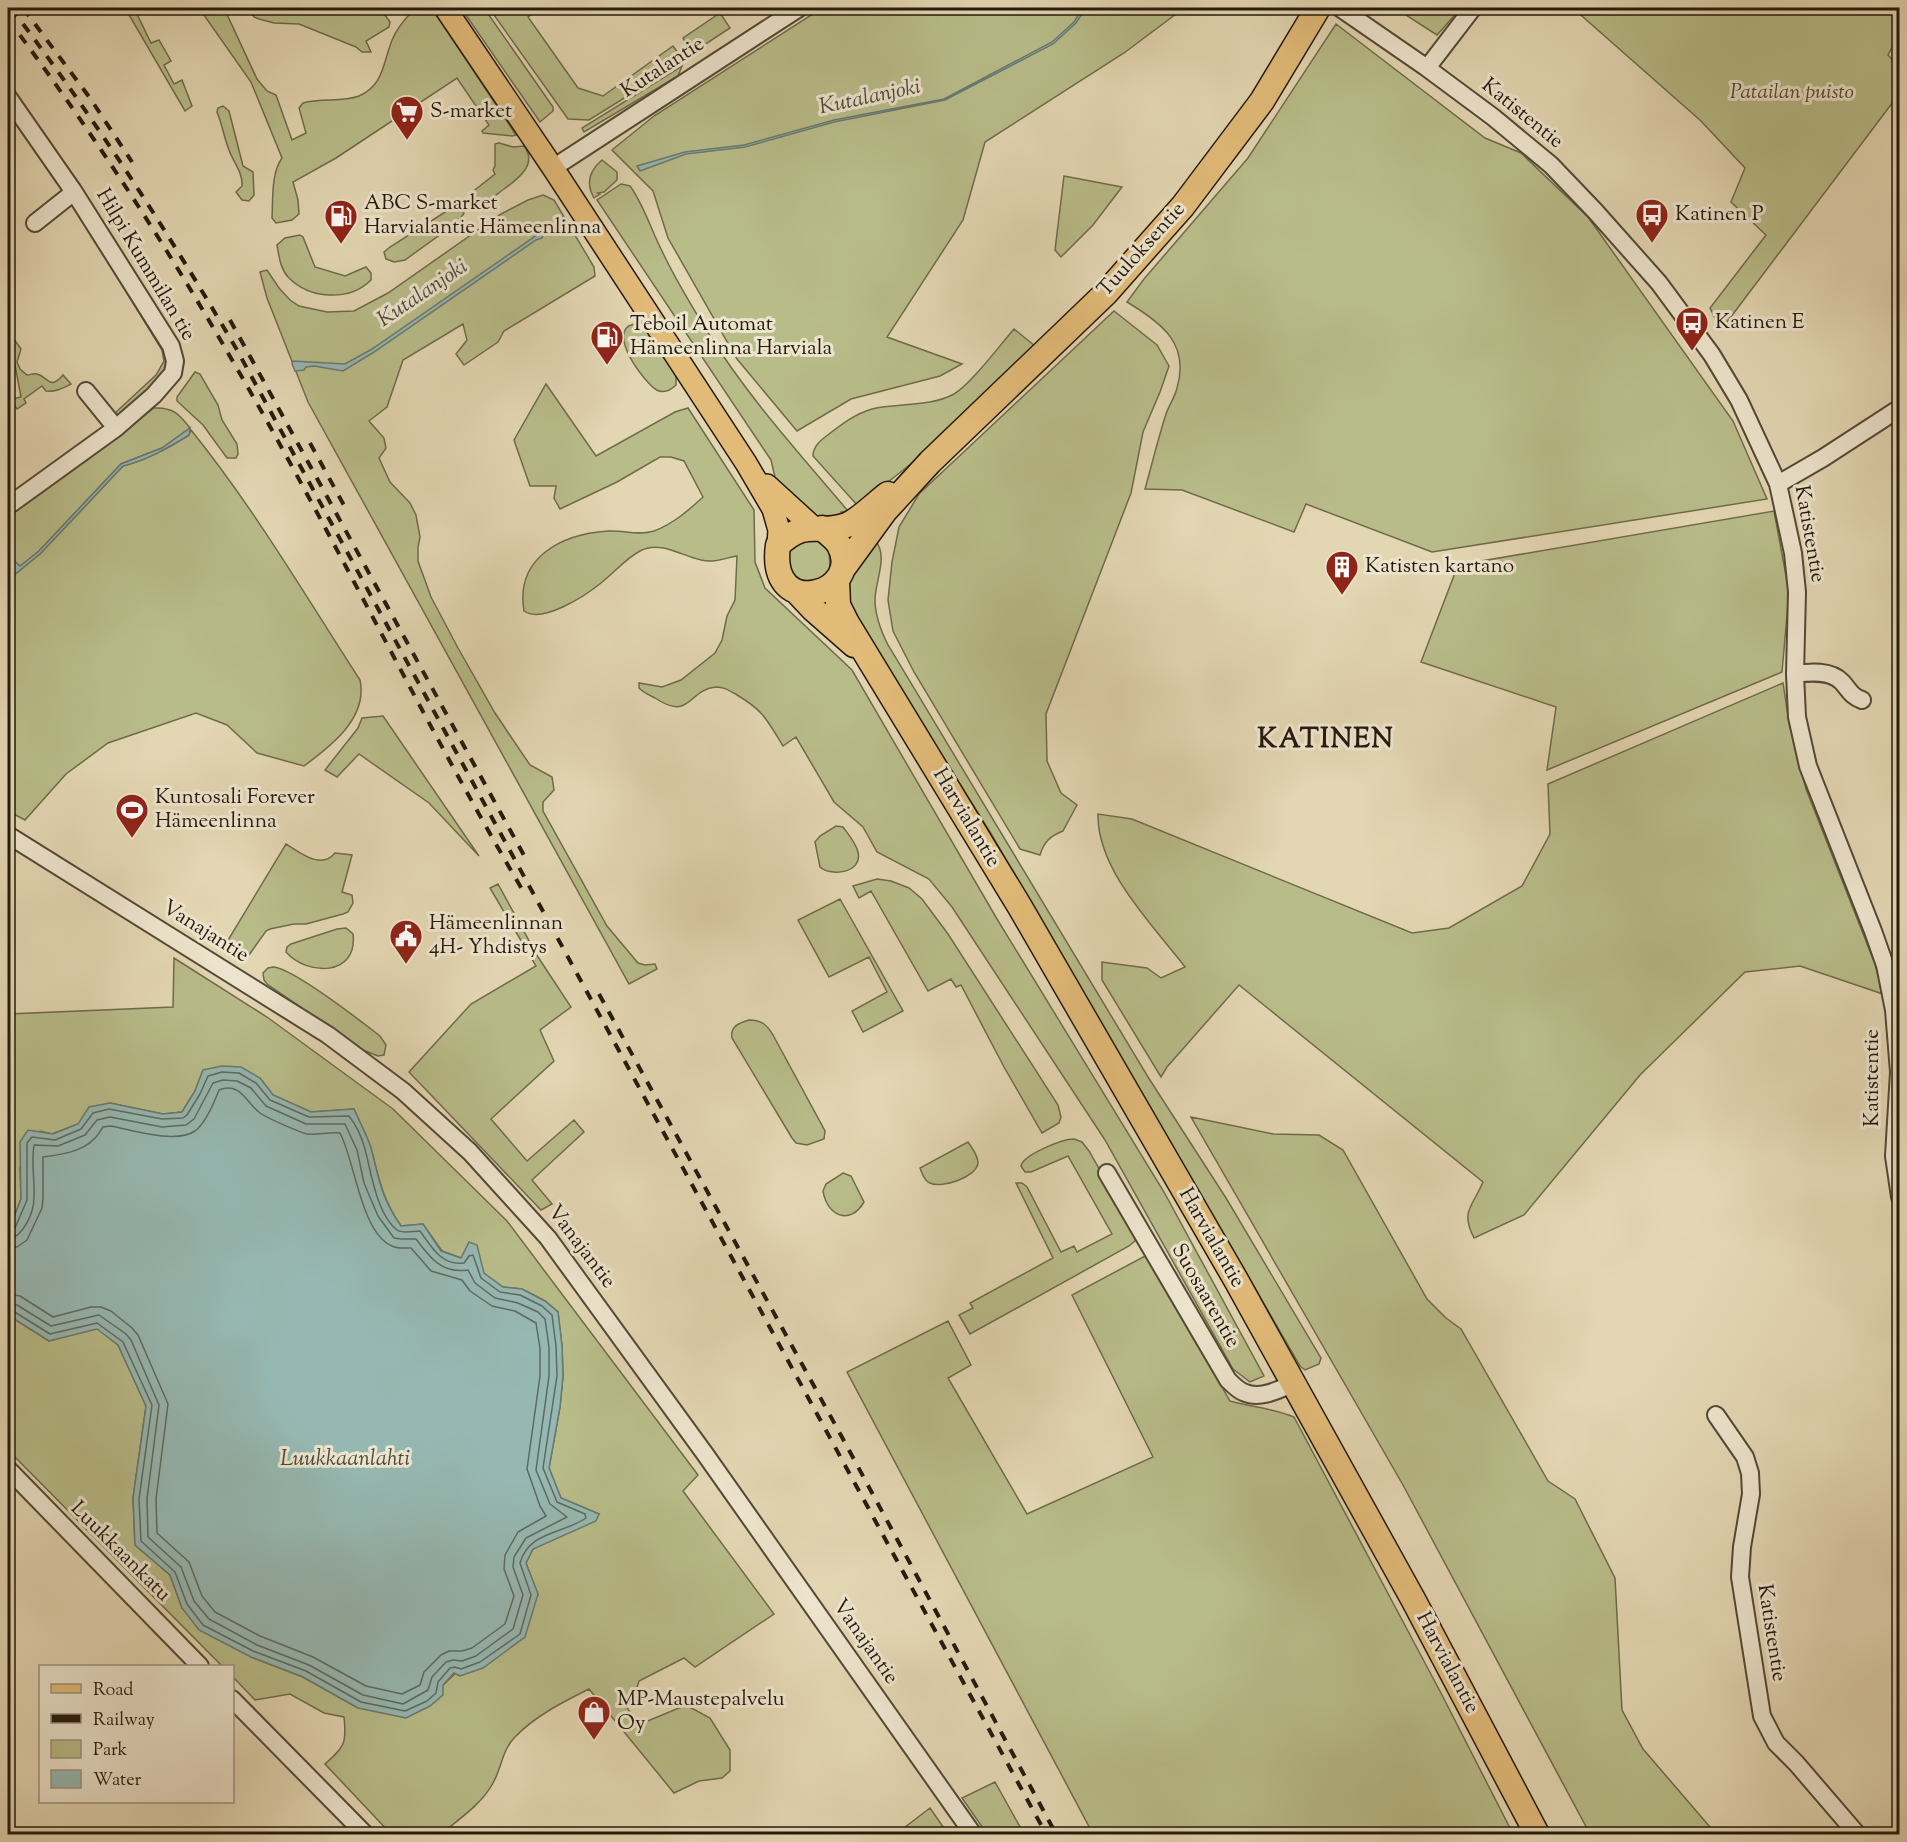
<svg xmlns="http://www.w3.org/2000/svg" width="1907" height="1842" font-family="'Sorts Mill Goudy',serif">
<rect width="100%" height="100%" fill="#e3d6b2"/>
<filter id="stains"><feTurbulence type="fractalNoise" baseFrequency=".00333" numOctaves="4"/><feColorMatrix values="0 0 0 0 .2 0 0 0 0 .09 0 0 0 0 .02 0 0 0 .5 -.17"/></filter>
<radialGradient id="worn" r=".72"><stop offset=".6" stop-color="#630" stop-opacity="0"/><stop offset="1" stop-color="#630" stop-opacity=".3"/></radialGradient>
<path fill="#b8bc89" stroke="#6e6b4b" stroke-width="1.5" d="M125 8H134L151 43 159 40 171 61 164 65 174 84 182 80 192 106 185 111Z
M199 8H224L257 79 267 91 276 95 292 140 306 133 299 108 303 103C321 97 341 103 359 96 385 85 383 60 393 38 398 26 407 17 415 8H432L516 135 512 136 483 133 482 131 489 125 457 78 336 158 293 182 298 200 299 214 292 220 276 223 272 218C273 200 271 173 282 158L251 82Z
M248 8H380L390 22 389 27 366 41 371 52H362L356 47 299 24 274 23 259 19 254 17Z
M461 8H484L553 107V111L540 122Z
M489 8H541L528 17 578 88 603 96 673 46 684 61 589 120 568 119Z
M822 8H1184L1124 53 985 142 963 220 887 337 962 364 940 376 851 399 797 431 737 359 668 238 653 191 612 150 654 116Z
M1395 8H1461L1437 35Z
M1575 8H1886L1899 19V35L1888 55 1899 67V94L1721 330 1710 308 1766 235 1731 202 1745 168 1701 121 1574 9Z
M720 13 730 28 692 53 683 38Z
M1336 24 1485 138 1521 153 1588 217 1733 421 1767 499 1432 552 1306 504 1294 532 1182 490 1145 489C1152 464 1158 439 1166 414 1169 405 1175 397 1177 388 1190 344 1162 323 1127 302L1144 279 1248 158Z
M682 66 678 76 584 132 582 128Z
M223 106 229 111 243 166 253 172 254 195 249 201 242 200 236 192 242 186C243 172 233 162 229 150 224 137 222 124 217 112L218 108Z
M499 143 513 147 524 146C538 164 518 179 504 189 498 193 491 201 483 200 477 200 475 197 471 193L495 174 493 170 495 166V144Z
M602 160 617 172V180L604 192 598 193 600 194 594 198C586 184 589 171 602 160Z
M1064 176 1122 187 1093 225 1061 257 1055 250Z
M621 184 630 186C644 205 651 230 662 251 675 279 691 305 707 331 747 396 799 453 848 511L841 512 843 515 836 519 818 517 804 510 777 486 771 460 597 200Z
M543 195 554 200 594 267 595 276 504 331 498 342 464 365 456 354 467 340 463 324 403 360 387 407 369 421 384 438 386 448 379 458 390 482 410 503 416 515 420 537 418 547V561L431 597 458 648 495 713 530 765 552 777 554 790 543 802V811L607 926 638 963 645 965 655 964 657 969 629 984 308 402 267 298 260 272 267 270 279 288 290 300 299 306 327 312 354 311 388 293 501 214 528 200Z
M458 205 464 213 459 221 405 260 394 262 386 259 384 252 390 247 453 207Z
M300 235 303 237 315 267 345 276 366 267 371 273V280C349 302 309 299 288 277 280 268 279 256 277 245L285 238Z
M133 292 168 350 165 374 118 417 115 413 156 375 164 361 162 350 127 293Z
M1114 311 1157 345 1169 366 1160 392 1143 432 1131 493 1046 714 1047 761 1061 793 1077 805 1063 831C1050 836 1044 842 1040 855L1020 849 914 672 893 631 888 600 892 562 899 527 919 494Z
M643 324 676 375V385C671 390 666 393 659 391 647 388 596 320 643 324Z
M1014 329 1035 346 927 451 858 506 813 456C813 446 821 440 829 434 842 424 855 414 872 409 898 403 930 407 954 394 971 384 1000 345 1014 329Z
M8 331 21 349 17 362 20 369 27 375C30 375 34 373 37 374 49 377 49 391 63 375L71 384C63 388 56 392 46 391L42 386 24 399 26 403 17 409 13 403 8 404V400L21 397 12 349 11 345 8 346Z
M195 372 200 374 218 405 222 420 237 444 238 454 236 458H227L203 425 177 401V397Z
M546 384 596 456 675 412 688 408 754 510 755 562 765 588 852 670 997 919 1164 1192 1264 1376 1250 1382 1233 1369 1105 1140 952 907 929 879 877 852 863 827 834 802 796 737 783 746C767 720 764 711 737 695 730 691 725 687 716 687 688 689 691 722 655 698 649 695 644 693 639 688V683L662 687 681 680 715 653 722 640 727 616 735 600 737 556C725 558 715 563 701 560 682 556 660 540 640 551 625 559 614 573 601 583 585 596 542 624 524 611 515 558 561 534 608 531 624 530 638 536 654 531 673 524 689 510 703 497L684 461 671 457H660L617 482 560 509 554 498 556 486H530L514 440Z
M154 408C173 407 179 414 190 428L162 448 121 464 39 551 20 567 8 555V514Z
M191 430C254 508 305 595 360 680 368 718 331 746 304 766L257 753 227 725 196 713 108 743 66 774 25 820 8 811V580L41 553 123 466C147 460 168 448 189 435Z
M1774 511 1789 592 1782 672 1547 770 1556 707 1421 662 1458 565Z
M816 539 829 550 830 569 820 580 809 582 799 580 791 572 788 553 795 544Z
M875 540C889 556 875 581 875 600 875 615 881 631 888 645L1148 1077 1226 1198 1321 1358 1319 1364 1305 1370 1300 1366 990 832 853 613 845 586Z
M1783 683 1789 722 1806 789 1875 964 1883 994 1800 966 1745 972 1640 1075 1524 1215 1474 1238C1460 1211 1473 1206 1483 1182L1239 985 1167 1067 1161 1077 1102 980V962L1147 968 1161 978 1185 967C1152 924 1097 870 1098 814L1132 819 1412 933 1449 928 1522 886 1550 834 1548 784Z
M383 716 479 856 429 803 359 754 337 777 325 770 358 728 362 718Z
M836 826 843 827C848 834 856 843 858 852 863 873 831 877 820 867L815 842 820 836Z
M286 844C301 853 321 870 335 853L352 855 342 892 352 895 353 903 348 912 343 914 306 924H294L270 929 266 931 244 962 219 947 216 944 219 937 227 942Z
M877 879 891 881 909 888 922 899 948 934 1058 1105 1061 1117 1059 1123 1042 1133 1004 1067 961 985 956 987 951 979 928 991 871 891 859 898 853 886Z
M498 884 538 957 571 1007 540 1030 554 1061 491 1119 527 1161 574 1120 584 1132 532 1180 552 1204 541 1210 409 1072 471 1004 536 966 490 888Z
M840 899 903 1011 863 1032 852 1011 887 992 869 957 829 977 798 920Z
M346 928 353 934C358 977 307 976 286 952L287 947 291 944 337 929Z
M174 958 267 1017 393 1109 507 1221 698 1475 683 1491 774 1614 695 1667 684 1658 639 1681 635 1694 624 1703 638 1725 686 1705 710 1718 730 1750V1771L722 1778 699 1781 674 1793 589 1689C563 1702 535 1716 515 1737 502 1750 502 1767 493 1783 482 1804 459 1819 441 1834H391L325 1764C344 1747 347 1744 344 1717L324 1713 290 1694 255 1700 233 1677 232 1666H222L8 1450V1315L49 1341 97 1328 118 1345 146 1406 133 1498 135 1545 170 1575 182 1608 251 1657 303 1677 358 1708 443 1685 538 1595 526 1563 533 1549 599 1514 561 1498 549 1468 560 1407 563 1376 562 1346 558 1312 545 1301 522 1289 503 1287 461 1258 442 1251 423 1224 401 1226C382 1198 379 1179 371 1148 367 1135 359 1122 354 1109L311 1112 273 1095 260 1078 203 1070 195 1091 182 1112 163 1114 110 1103 78 1124 52 1134 40 1131 20 1168 21 1199 8 1232V1014L173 1007Z
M273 967C292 968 362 1022 380 1036L386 1045 384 1055 378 1056 363 1050 267 984 264 980 263 973 268 968Z
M749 1020C762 1020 767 1025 773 1035L825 1131 824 1139 807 1145 796 1143 792 1138 732 1038C730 1026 739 1023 749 1020Z
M1191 1117 1273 1134 1319 1135 1343 1150 1427 1299 1446 1318 1461 1329 1548 1481 1575 1499 1615 1578 1622 1710 1643 1749 1716 1834H1590L1403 1485Z
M1074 1139 1082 1142 1089 1151 1135 1232V1241L1129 1246 970 1334 959 1315 973 1308 970 1303 1053 1258 1016 1183H1022L1027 1187 1061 1252 1074 1246 1077 1252 1112 1234 1068 1156 1031 1172H1025L1021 1166C1023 1155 1062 1139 1074 1139Z
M968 1142C972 1148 978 1155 978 1163 977 1177 941 1189 930 1183 924 1181 922 1173 920 1168Z
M843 1173 851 1176 864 1202C850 1226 827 1216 823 1191L826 1184Z
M1147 1255 1230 1401C1251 1407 1273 1408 1294 1417L1442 1695 1513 1834H1093L847 1372 948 1321 971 1365 948 1378 1027 1514 1153 1457 1072 1295Z
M995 1782 1024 1834H987L962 1798Z
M930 1808 948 1834H896Z"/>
<path fill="#96b8b2" stroke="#697970" stroke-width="1.5" d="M1083 8H1086L1076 23 1053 44 945 100 834 122 745 147 686 154 640 171 637 166 685 152 744 145 834 120 944 99 1052 42 1074 22Z
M563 217 566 222H563L548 233 544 234 542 238 536 240 374 352 343 371 314 366 306 367 304 370 295 371 292 364 293 361 345 364 372 349Z
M190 428 189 435C168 448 147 460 123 466L41 553 8 580V574L13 570 8 565V555L20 566 39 551 121 464 162 448Z
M222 1066 241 1067 260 1078 273 1095 311 1112 354 1109C359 1121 367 1135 371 1148 379 1179 381 1198 401 1226L423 1224 441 1251 461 1258 469 1242 477 1245 484 1273 503 1287 522 1289 545 1301 558 1312 562 1346 563 1376 560 1407 549 1468 561 1498 599 1514 596 1521 533 1549 526 1563 538 1594 525 1637 483 1668 460 1676 454 1673 443 1685V1695L430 1706 406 1718 358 1708 303 1677 251 1657 199 1630 182 1608 170 1575 135 1545 133 1498 146 1406 118 1345 97 1329 49 1341 8 1315V1232L21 1199 20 1142 28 1130 53 1134 78 1124 89 1107 110 1103 163 1114 182 1112 195 1091 203 1070Z"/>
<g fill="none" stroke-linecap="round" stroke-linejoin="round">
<path stroke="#5e6960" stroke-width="1.5" d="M8 1231 15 1228 27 1200V1143L32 1137 55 1140 81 1129 93 1113 109 1109 162 1119 183 1118 187 1115 200 1094 208 1076 222 1072 239 1073 256 1083 270 1100 309 1117 349 1116C356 1125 362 1138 365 1149 371 1172 377 1215 397 1230 402 1234 413 1231 420 1231 431 1246 441 1266 464 1263L469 1256 473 1255 481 1278 500 1292 520 1295 542 1306 552 1315 556 1346 557 1376 543 1468 557 1502 585 1514 586 1518C563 1534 529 1531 520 1563L531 1595 520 1634 480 1662 461 1669 455 1667 450 1668 438 1682 436 1693 427 1701 405 1711 361 1702 306 1671 253 1651 203 1625 187 1604 175 1572 141 1541 139 1499 152 1405 123 1342 97 1323 50 1334 13 1311 8 1310
M8 1239C23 1238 34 1212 34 1198 35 1181 31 1163 34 1145L58 1146 85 1135 97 1120 110 1117 162 1127 186 1125 194 1119 213 1083 223 1080 237 1081 251 1088 266 1106 306 1124H345L357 1150 364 1183 378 1216 394 1238 401 1239H416C430 1258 442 1274 468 1270L475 1283 495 1298 518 1303 538 1312 545 1319 549 1347V1376L536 1470 550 1504 567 1517 526 1538 514 1557 513 1567 523 1595 513 1629 476 1656 462 1661 453 1660 446 1662 432 1677 428 1690 403 1704 363 1695 309 1665 257 1645 209 1619 194 1601 181 1567 148 1537 147 1499 159 1405 131 1340 126 1334 99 1315 51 1326 17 1305 8 1303
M8 1248 17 1247 27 1240 42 1208 43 1199V1157C59 1155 82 1152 94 1139 98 1136 100 1131 103 1127L111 1126C132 1130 175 1144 195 1131 206 1123 214 1103 219 1090 241 1081 247 1104 260 1113 267 1118 299 1132 307 1134 318 1135 329 1132 340 1133 355 1161 361 1233 392 1246 398 1249 405 1248 411 1248L431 1271 462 1280 470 1291 492 1306 515 1311 536 1323 540 1348V1376L527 1469 540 1506 546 1516 518 1532 505 1555 504 1569 514 1596 505 1624 472 1648 462 1651H449L441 1655 424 1672 420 1685 402 1694 366 1686 313 1657 260 1636 215 1612 202 1596 189 1562 157 1533 156 1499 168 1404 138 1335 132 1328 111 1311 101 1307H91L53 1317 20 1296 8 1294"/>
<g stroke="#544936" stroke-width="20">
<path id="minor" d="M1340 8 1427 68 1493 117 1551 165 1595 211 1659 283 1712 355 1739 400 1778 484 1793 553 1797 592 1795 674 1797 717 1808 766 1873 931 1885 965 1894 1010 1899 1072 1894 1156 1900 1197
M1427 68 1473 8
M8 97 74 192 171 346 175 361 173 373 154 395 116 428 8 506
M553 168 799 8
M35 223 74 192
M86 391 116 428
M1778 484 1823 458 1900 408
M1795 674C1810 672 1831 670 1842 682 1850 691 1851 696 1862 700
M8 835 328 1035 403 1091 470 1152 548 1238 705 1454 973 1834
M1107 1173 1228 1380C1232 1384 1238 1390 1243 1392 1260 1400 1278 1390 1294 1383
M1716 1415 1745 1457 1750 1473 1751 1494 1742 1547 1740 1577 1762 1716 1776 1743 1796 1763 1857 1834
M8 1469 200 1666
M232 1699 365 1834"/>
</g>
<g stroke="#251a0d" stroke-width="24">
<path id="major" d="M445 8 553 168 746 463 773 509 779 530 778 545
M767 485 813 527"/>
</g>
<g stroke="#251a0d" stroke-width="27">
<path id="highway" d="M822 528C828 534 835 538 839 545 866 593 767 624 778 545 808 517 817 536 847 525 859 520 877 502 888 494
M842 570 885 511 930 462 1106 293 1183 206 1262 101 1318 8
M837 580 838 605 847 623 1020 907 1236 1280 1414 1601 1537 1834
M797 592 813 609 854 645"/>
</g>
<use href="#minor" stroke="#ede4cd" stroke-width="16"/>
<use href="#major" stroke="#e2bb79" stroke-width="21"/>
<use href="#highway" stroke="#e2bb79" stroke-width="24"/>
<path stroke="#251a0d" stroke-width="4" stroke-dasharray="10 10" stroke-linecap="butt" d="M11 8C94 117 168 232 237 350L1046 1834
M23 8 90 98 132 162
M8 19C88 126 161 237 228 353 332 531 421 718 526 896
M230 320 526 859
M310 443 346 509
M599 994 843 1439 1056 1834"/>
</g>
<defs>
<g id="supermarket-pin" transform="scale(1.725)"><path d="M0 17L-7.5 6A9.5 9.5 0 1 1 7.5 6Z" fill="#8f2418" stroke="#ede4cd"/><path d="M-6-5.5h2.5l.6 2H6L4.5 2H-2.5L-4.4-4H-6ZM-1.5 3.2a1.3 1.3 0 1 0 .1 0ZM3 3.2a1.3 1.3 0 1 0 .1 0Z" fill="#fff"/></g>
<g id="bus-pin" transform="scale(1.725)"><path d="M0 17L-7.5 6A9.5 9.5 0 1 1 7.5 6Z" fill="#8f2418" stroke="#ede4cd"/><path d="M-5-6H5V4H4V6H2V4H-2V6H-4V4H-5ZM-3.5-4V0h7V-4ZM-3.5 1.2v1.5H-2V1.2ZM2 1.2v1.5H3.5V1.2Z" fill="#fff"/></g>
<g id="fuel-pin" transform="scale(1.725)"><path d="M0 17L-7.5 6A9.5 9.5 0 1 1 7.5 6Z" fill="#8f2418" stroke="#ede4cd"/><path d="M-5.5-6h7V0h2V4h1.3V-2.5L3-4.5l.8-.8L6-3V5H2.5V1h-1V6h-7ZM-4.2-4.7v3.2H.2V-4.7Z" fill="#fff"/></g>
<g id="building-pin" transform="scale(1.725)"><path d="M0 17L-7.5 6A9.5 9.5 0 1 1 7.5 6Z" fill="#8f2418" stroke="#ede4cd"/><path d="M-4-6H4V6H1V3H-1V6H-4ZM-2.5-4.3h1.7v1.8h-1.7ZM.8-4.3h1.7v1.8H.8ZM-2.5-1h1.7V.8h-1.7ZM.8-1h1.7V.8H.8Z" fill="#fff"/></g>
<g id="stadium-pin" transform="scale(1.725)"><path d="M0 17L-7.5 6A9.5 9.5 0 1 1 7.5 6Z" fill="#8f2418" stroke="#ede4cd"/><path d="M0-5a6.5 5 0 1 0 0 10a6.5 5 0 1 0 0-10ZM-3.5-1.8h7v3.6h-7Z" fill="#fff"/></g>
<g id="civic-pin" transform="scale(1.725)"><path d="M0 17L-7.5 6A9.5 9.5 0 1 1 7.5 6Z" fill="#8f2418" stroke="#ede4cd"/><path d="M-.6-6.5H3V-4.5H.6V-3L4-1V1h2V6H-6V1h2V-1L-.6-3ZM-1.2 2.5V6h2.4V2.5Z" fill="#fff"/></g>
<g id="shop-pin" transform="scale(1.725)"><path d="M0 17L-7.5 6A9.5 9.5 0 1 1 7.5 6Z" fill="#8f2418" stroke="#ede4cd"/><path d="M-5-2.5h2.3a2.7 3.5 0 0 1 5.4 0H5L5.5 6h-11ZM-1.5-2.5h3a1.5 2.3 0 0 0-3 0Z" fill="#fff"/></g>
</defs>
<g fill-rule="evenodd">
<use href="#supermarket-pin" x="407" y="112"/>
<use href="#bus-pin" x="1652" y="215"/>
<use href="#fuel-pin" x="341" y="216"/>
<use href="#bus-pin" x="1692" y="323"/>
<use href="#fuel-pin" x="607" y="337"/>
<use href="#building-pin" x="1342" y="567"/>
<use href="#stadium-pin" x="132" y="810"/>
<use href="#civic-pin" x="406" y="936"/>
<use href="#shop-pin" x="594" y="1712"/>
</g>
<g text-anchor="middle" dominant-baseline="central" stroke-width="6" stroke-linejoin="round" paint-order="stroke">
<g font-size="21" fill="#251a0d" stroke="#ede4cd">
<text transform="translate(663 68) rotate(-33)">Kutalantie</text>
<text transform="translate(1522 114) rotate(39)">Katistentie</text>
<text transform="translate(1142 250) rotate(-48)">Tuuloksentie</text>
<text transform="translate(145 265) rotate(59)">Hilpi Kummilan tie</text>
<text transform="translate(1809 534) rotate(80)">Katistentie</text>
<text transform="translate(966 818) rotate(59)">Harvialantie</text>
<text transform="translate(205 932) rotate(32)">Vanajantie</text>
<text transform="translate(1873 1078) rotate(-90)">Katistentie</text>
<text transform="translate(1211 1238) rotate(60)">Harvialantie</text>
<text transform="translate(581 1247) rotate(53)">Vanajantie</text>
<text transform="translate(1205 1296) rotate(60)">Suosaarentie</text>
<text transform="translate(120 1552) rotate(45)">Luukkaankatu</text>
<text transform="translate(1771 1633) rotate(81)">Katistentie</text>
<text transform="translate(865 1642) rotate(55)">Vanajantie</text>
<text transform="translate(1447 1663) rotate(62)">Harvialantie</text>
</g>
<g font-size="21" font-style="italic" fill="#514b32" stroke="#ede4cd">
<text x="1792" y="93">Patailan puisto</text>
</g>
<g font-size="21" fill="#251a0d" stroke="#ede4cd" text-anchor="start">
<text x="430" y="112">S-market</text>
<text x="364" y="204">ABC S-market<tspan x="364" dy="24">Harvialantie Hämeenlinna</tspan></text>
<text x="1675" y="215">Katinen P</text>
<text x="1715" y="323">Katinen E</text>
<text x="630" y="325">Teboil Automat<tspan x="630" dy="24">Hämeenlinna Harviala</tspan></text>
<text x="1365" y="567">Katisten kartano</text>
<text x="155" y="798">Kuntosali Forever<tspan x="155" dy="24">Hämeenlinna</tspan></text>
<text x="429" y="924">Hämeenlinnan<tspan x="429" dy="24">4H- Yhdistys</tspan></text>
<text x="617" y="1700">MP-Maustepalvelu<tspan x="617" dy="24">Oy</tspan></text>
</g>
<g font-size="22" font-style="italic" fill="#47493f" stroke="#ede4cd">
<text transform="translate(870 98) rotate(-12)">Kutalanjoki</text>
<text transform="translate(423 294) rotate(-34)">Kutalanjoki</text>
<text x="345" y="1460">Luukkaanlahti</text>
</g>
<g font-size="27" font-weight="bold" letter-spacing="1.5" fill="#251a0d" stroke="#ede4cd">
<text x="1326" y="740">KATINEN</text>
</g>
</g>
<rect width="1907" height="1842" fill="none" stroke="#e3d6b2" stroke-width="30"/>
<rect x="9" y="9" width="1889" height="1824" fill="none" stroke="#251a0d" stroke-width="3"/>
<rect x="15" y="15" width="1877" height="1812" fill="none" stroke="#251a0d" stroke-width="1.5"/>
<rect x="39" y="1665" width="195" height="138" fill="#ede4cd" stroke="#9d9380" stroke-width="1.5"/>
<rect x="51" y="1684" width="30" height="9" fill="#e2bb79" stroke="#9d9380" stroke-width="1.5"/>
<text x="93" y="1695" font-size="18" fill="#251a0d">Road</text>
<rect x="51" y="1714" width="30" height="9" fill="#251a0d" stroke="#9d9380" stroke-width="1.5"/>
<text x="93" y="1725" font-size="18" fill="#251a0d">Railway</text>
<rect x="51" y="1740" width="30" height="18" fill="#b8bc89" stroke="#9d9380" stroke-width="1.5"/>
<text x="93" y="1755" font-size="18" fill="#251a0d">Park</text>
<rect x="51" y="1770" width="30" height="18" fill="#96b8b2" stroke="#9d9380" stroke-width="1.5"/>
<text x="93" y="1785" font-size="18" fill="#251a0d">Water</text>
<rect width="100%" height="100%" filter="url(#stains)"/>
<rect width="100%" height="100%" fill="url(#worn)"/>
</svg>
